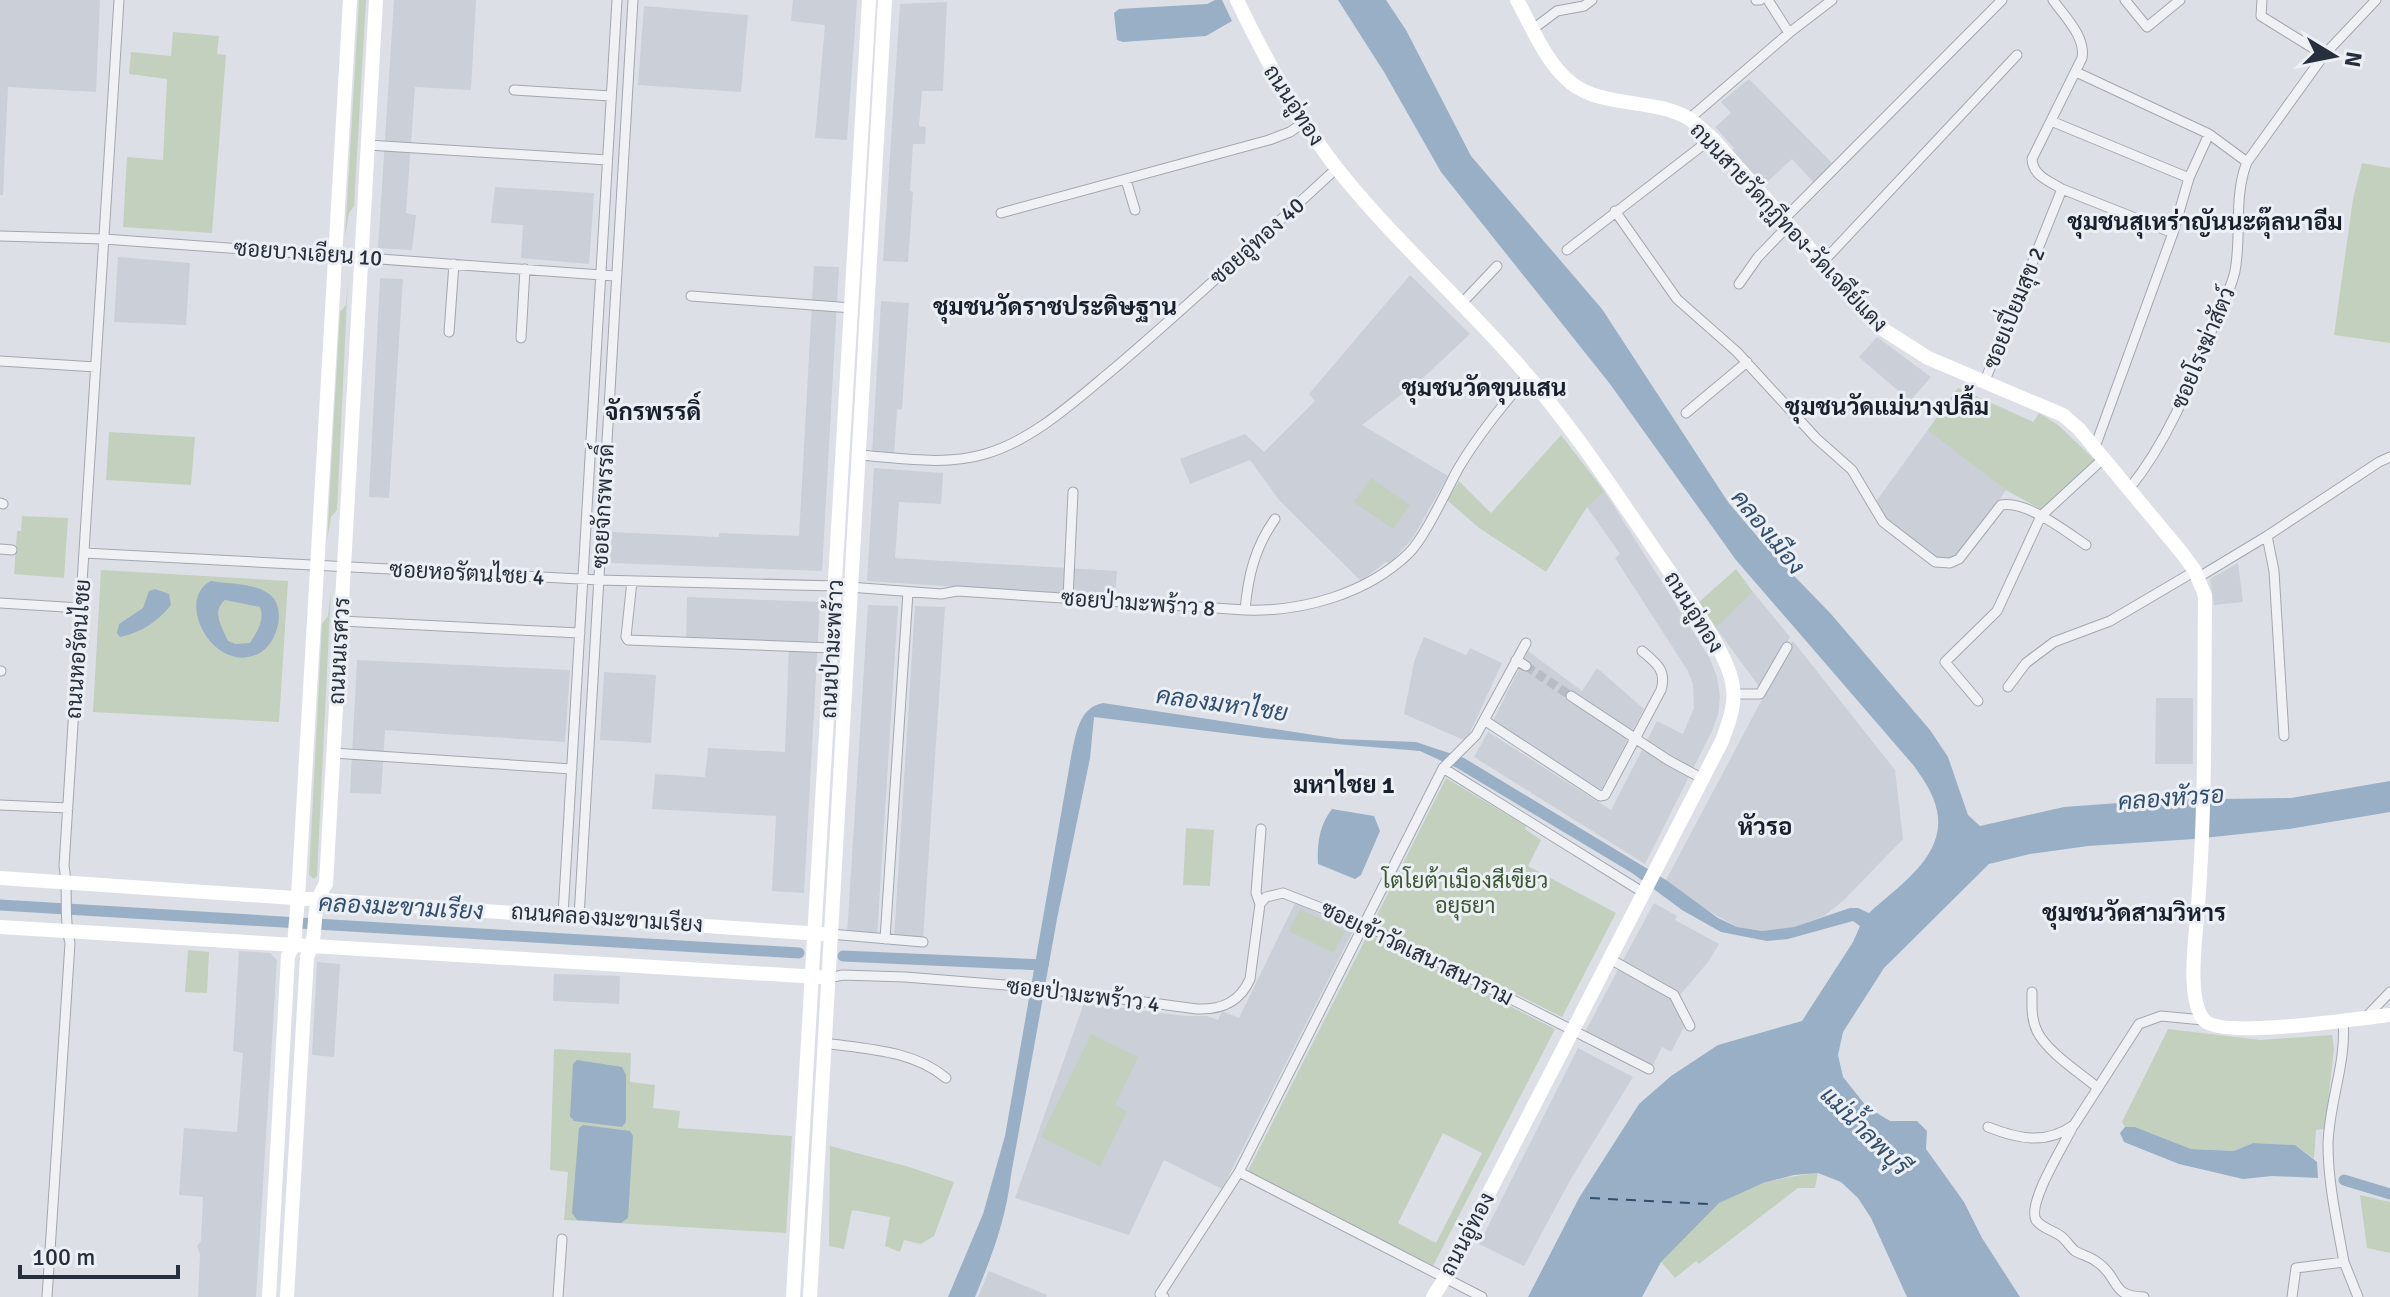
<svg xmlns="http://www.w3.org/2000/svg" width="2390" height="1297" font-family="Signika,Sarabun,sans-serif">
<rect width="100%" height="100%" fill="#dce0e6"/>
<path fill="#cacfd8" d="M0 0H100L96 92 8 87 3 195H0Z
M394 0H476L471 90 415 87 406 213 416 215 412 250 378 248Z
M793 0H857L847 140 815 138 825 25 791 21Z
M947 2 943 91H922L919 126 926 127 925 144H913L910 191 913 192 908 262 883 261 900 4Z
M644 6 748 15 741 92 638 85Z
M1749 79 1835 166 1816 185 1792 159 1764 185 1732 151 1734 148 1715 127 1731 113 1721 102Z
M495 187 594 193 589 264 521 258 523 225 491 223Z
M118 257 190 263 186 325 114 322Z
M814 266 839 267 822 571 610 563 612 532 719 537V533L799 536Z
M1410 275 1470 334 1424 377 1362 425 1448 476 1412 539 1390 563 1386 562 1361 581 1279 500 1250 460 1190 484 1180 459 1245 434 1264 452 1315 401 1309 394Z
M380 278 403 279 389 498 369 497Z
M881 301 909 303 902 409 897 410 894 455 872 454Z
M1877 337 1931 377 1910 401 1859 357Z
M1958 388 2033 422 1993 479 2006 490 1954 565 1942 563 1886 522 1875 503Z
M874 468 943 473 941 504 899 502 895 558 1117 571 1115 597 867 581Z
M1605 492 1709 657 1717 677 1720 697 1718 715 1712 731 1645 864 1474 757 1488 732 1611 810 1657 721 1683 734 1694 708 1693 684 1688 671 1615 558 1620 554 1587 507Z
M2238 563 2243 602 2214 605 2210 579Z
M1753 592 1790 637 1761 689 1716 628Z
M687 597 820 602 804 893 772 891 776 816 652 809 655 774 705 777 708 748 785 752 789 643 686 640Z
M868 605 898 606 877 937 847 935Z
M915 606 945 607 923 940 894 939Z
M1424 637 1466 655 1470 648 1502 663 1466 741 1404 714 1414 662Z
M1793 641 1895 770 1903 839 1844 900 1824 916 1794 927 1762 931 1737 927 1693 902 1666 880Z
M1528 651 1582 691 1597 668 1644 709 1601 790 1493 721Z
M357 660 570 670 565 742 385 730 381 794 350 793Z
M604 672 656 675 651 743 600 740Z
M2156 698H2193V764H2155Z
M1295 903 1354 929 1222 1189 1164 1160 1129 1235 1015 1198 1084 1003 1185 1016H1207L1218 1020 1222 1011 1239 1018Z
M1654 903 1677 916 1675 920 1719 944 1708 962 1680 995 1622 962Z
M239 951 270 953 277 960 256 1297H198L200 1254 197 1246 201 1241 203 1197 179 1195 184 1128 237 1132 243 1053 233 1051Z
M317 962 340 964 334 1057 312 1055Z
M1619 968 1672 998 1685 1025 1671 1052 1662 1047 1652 1067 1585 1032Z
M554 974 620 976 619 1004 553 1001Z
M1578 1048 1633 1077 1572 1177 1524 1266 1479 1244Z
M989 1271 1047 1295 1046 1297H978Z"/>
<path fill="#c3d0be" fill-rule="evenodd" d="M359 0H366L354 206 349 213 345 237Z
M173 32 219 36 217 54 226 55 212 233 123 227 127 157 163 160 167 79 129 74 131 52 171 56Z
M2362 163 2390 168V343L2334 335 2353 199Z
M348 280 337 510 331 517 327 541 340 312 346 305Z
M1958 388 2033 422 2039 413 2058 425 2095 460 2042 510 2006 490 1928 430Z
M109 432 195 437 191 485 106 480Z
M1561 435 1605 492 1587 507 1546 572 1479 528 1447 500 1459 481 1491 513Z
M1371 478 1410 505 1393 529 1354 502Z
M22 516 68 518 64 578 14 574 17 531H21Z
M1736 569 1753 592 1716 628 1699 602Z
M101 570 288 581 279 722 93 712Z
M331 590 317 876 314 879 309 875 322 624 328 616Z
M1446 778 1526 826 1525 829 1541 840 1528 866 1616 913 1562 1017 1373 923Z
M1186 828 1214 830 1210 886 1183 885Z
M1300 909 1345 931 1334 953 1289 931Z
M1368 934 1555 1029 1433 1266 1248 1171ZM1443 1133 1482 1153 1436 1243 1398 1223Z
M188 950 209 952 207 993 185 992Z
M2168 1029 2261 1040 2332 1035 2334 1049 2325 1129 2316 1130 2314 1159 2295 1145 2253 1143 2234 1151 2191 1149 2135 1127H2125L2122 1122Z
M1091 1034 1138 1057 1115 1105 1127 1111 1100 1166 1041 1137Z
M554 1049 631 1053 630 1082 655 1085 653 1108 680 1111 678 1128 792 1136 786 1233 564 1220 568 1172 550 1170Z
M830 1146 906 1166 954 1182 934 1236 921 1244 904 1240 900 1252 885 1246 890 1217 852 1210 844 1249 829 1246Z
M1818 1173 1815 1188H1798L1699 1264 1696 1261 1675 1278 1661 1262C1679 1243 1697 1221 1718 1204 1742 1185 1788 1176 1818 1173Z
M2360 1195 2390 1202V1253L2367 1248Z"/>
<path fill="#98afc6" fill-rule="evenodd" d="M1215 0H1222L1232 21 1206 36 1123 42 1117 40 1114 13 1119 9 1207 4Z
M1338 0H1386L1406 30 1471 156 1602 309 1728 502 1767 548 1831 614 1930 730 1948 757 1968 815 1980 826 2064 807 2159 800 2291 798 2390 781V812L2289 829 2194 839 2088 846 2030 854 1989 864 1884 968 1843 1032 1838 1055 1843 1077 1867 1107 1890 1121H1917L1927 1131 1926 1149 1964 1202 1982 1238 2020 1297H1907L1871 1218 1858 1198 1841 1182 1818 1173 1794 1175 1763 1183 1719 1203 1661 1262 1642 1297H1528L1579 1198 1639 1104 1671 1076 1718 1045 1802 1021 1853 942 1860 926 1853 921 1788 939 1767 941 1721 932 1682 910 1632 873 1457 768 1420 751 1264 738 1094 717 1090 758 1057 919 1011 1175C1006 1219 992 1256 975 1297H948L983 1214 1005 1136 1071 757C1076 735 1078 708 1103 703L1340 739 1416 742 1464 758 1666 880 1718 918 1737 927 1762 931 1794 927 1850 908H1858L1869 913C1903 882 1955 850 1933 798 1929 787 1921 776 1914 766L1736 560 1610 384 1441 172 1384 72Z
M211 581C228 584 251 583 266 592 289 604 278 645 258 654 213 675 174 599 211 581ZM225 600 260 607C265 620 257 632 250 643L235 644 228 641C222 627 211 612 225 600Z
M155 589 169 594 171 605C157 622 142 632 120 637L117 633 119 624 143 608 149 591Z
M1332 809 1374 816 1380 831 1361 875 1355 879 1318 864C1317 844 1319 826 1332 809Z
M577 1060 622 1067 626 1075V1122L622 1127 574 1121 570 1116 573 1064Z
M583 1125 630 1131 633 1136 628 1218 621 1223 577 1220 572 1213 579 1128Z
M2125 1127H2135L2191 1149 2234 1151 2253 1143 2295 1145 2317 1162 2318 1178 2272 1176 2243 1179 2179 1164 2124 1142 2120 1133Z"/>
<g fill="none" stroke-linecap="round" stroke-linejoin="round">
<path stroke="#98afc6" stroke-width="11" d="M0 905 799 953
M843 956 1043 965
M2344 1180 2390 1194"/>
<path stroke="#324e6f" stroke-width="2" stroke-dasharray="10 8" stroke-linecap="butt" d="M1590 1198 1708 1204"/>
<path stroke="#b8bdc4" stroke-width="9" stroke-dasharray="9 4.5" stroke-linecap="butt" d="M1526 666 1571 696"/>
<g stroke="#a2a7b0" stroke-width="11">
<path id="street" d="M1756 0H1760
M1768 0 1789 33
M2125 0 2147 27 2180 0
M2262 0 2261 16 2324 55
M1533 29 1557 11 1584 6 1592 0
M2076 72 2209 134 2247 162
M514 90 611 96
M1689 119 1789 33 1832 0
M2051 121 2189 178
M368 145 607 160
M1126 180 1135 210
M2062 189 2173 233
M1615 211 1677 299 1737 352 1816 438 1852 470 1883 522 1935 562 1950 563 1959 559 2001 505C2026 500 2065 531 2086 545
M1001 213 1269 140 1290 132 1303 123
M1783 220 2002 0
M0 236 104 239 615 276
M1567 250 1712 138
M1821 264 2017 55
M1739 284 1758 257 1788 226
M691 296 852 308
M1461 304 1497 266
M449 332 454 264
M521 338 525 269
M0 361 96 367
M1984 383 2062 189C2049 181 2033 176 2032 159L2082 58C2086 37 2065 17 2053 0
M1686 413 1747 362
M2095 447 2173 233 2189 178 2209 134
M859 455C900 458 945 466 985 454 1034 440 1077 399 1116 367 1191 303 1264 235 1337 168
M2129 489C2168 441 2190 384 2213 327 2220 309 2231 290 2235 271 2242 234 2233 198 2247 162L2324 55 2376 0
M0 503 3 504
M2267 536 2274 571 2284 736
M0 549 12 550
M84 553 599 580 836 586 941 594 957 591 1245 610C1302 612 1367 594 1409 553 1425 537 1446 491 1458 469 1478 435 1503 405 1528 375
M2199 577 2267 536 2379 462 2390 457
M632 581 626 637 628 640 832 648
M1068 598 1073 492
M0 603 81 608
M1245 610C1248 576 1255 547 1275 519
M341 621 580 633
M1516 660 1526 666
M0 671H1
M2008 687 2026 663 2054 642 2110 621 2195 571
M1733 694H1760L1787 647
M1571 696 1668 760 1703 779
M1978 701 1945 662 1997 611 2041 516 2104 458
M1484 720 1600 796 1605 795 1661 690C1667 670 1656 663 1642 651
M333 753 572 769
M1443 768 1644 893
M0 805 68 808
M1260 904 1266 897 1283 893 1365 925 1649 1069
M563 915 617 0
M579 917 633 0
M830 934 923 942
M885 939 908 592
M1610 959 1674 995 1690 1026
M828 978 843 975 905 977 1032 987 1197 1009C1222 1010 1240 1002 1250 979L1260 904 1256 893 1261 829
M2032 992C2032 1005 2031 1019 2037 1031 2046 1051 2080 1073 2098 1088
M2365 1018 2390 992
M824 1043C866 1049 913 1050 946 1078
M1988 1127C2018 1139 2046 1145 2074 1125L2139 1024 2161 1016 2203 1020
M2072 1128C2064 1145 2027 1203 2036 1220 2041 1228 2055 1231 2062 1237 2067 1241 2070 1247 2075 1251 2082 1255 2091 1257 2097 1262 2121 1278 2109 1296 2144 1297
M1239 1172 1482 1297
M2344 1262 2358 1297
M47 1297 70 943C63 918 69 892 64 866L119 0
M558 1297 562 1239
M1164 1297 1160 1294 1239 1172 1443 768 1476 735 1526 643
M2292 1297 2296 1268 2344 1262C2337 1223 2328 1183 2328 1144 2329 1102 2347 1062 2343 1020"/>
</g>
<use href="#street" stroke="#eff1f5" stroke-width="9"/>
<path stroke="#fff" stroke-width="14" d="M1237 0C1265 59 1295 114 1335 166 1390 236 1457 295 1516 362 1571 424 1616 494 1663 562 1682 590 1726 650 1732 682 1737 702 1729 722 1722 741L1445 1278 1433 1297
M1517 0C1532 27 1546 63 1571 83 1602 108 1653 98 1688 118 1696 123 1704 132 1712 138L1878 326 1928 358 2063 415 2079 429 2182 553 2195 571 2205 596C2204 703 2206 811 2197 918 2195 943 2187 1000 2204 1020 2221 1040 2360 1018 2390 1015
M0 878 822 934
M0 927 819 977
M269 1297 288 956 294 945 298 897 350 0
M287 1297 307 957C320 932 309 908 326 884L376 0
M793 1297 869 0
M810 1297 885 0"/>
</g>
<g text-anchor="middle" dominant-baseline="central" stroke-width="6" stroke-linejoin="round" paint-order="stroke">
<g font-size="22" fill="#272f3c" stroke="#eceff4">
<text transform="translate(1294 105) rotate(57)">ถนนอู่ทอง</text>
<text transform="translate(1789 227) rotate(47)">ถนนสายวัดกุฎีทอง-วัดเจดีย์แดง</text>
<text transform="translate(1257 241) rotate(-42)">ซอยอู่ทอง 40</text>
<text transform="translate(308 253) rotate(4)">ซอยบางเอียน 10</text>
<text transform="translate(2014 308) rotate(-68)">ซอยเปี่ยมสุข 2</text>
<text transform="translate(2203 348) rotate(-67)">ซอยโรงฆ่าสัตว์</text>
<text transform="translate(603 506) rotate(-87)">ซอยจักรพรรดิ์</text>
<text transform="translate(467 573) rotate(3)">ซอยหอรัตนไชย 4</text>
<text transform="translate(1138 603) rotate(4)">ซอยป่ามะพร้าว 8</text>
<text transform="translate(1694 612) rotate(58)">ถนนอู่ทอง</text>
<text transform="translate(78 649) rotate(-86)">ถนนหอรัตนไชย</text>
<text transform="translate(832 649) rotate(-87)">ถนนป่ามะพร้าว</text>
<text transform="translate(339 651) rotate(-87)">ถนนนเรศวร</text>
<text transform="translate(607 918) rotate(4)">ถนนคลองมะขามเรียง</text>
<text transform="translate(1417 953) rotate(26)">ซอยเข้าวัดเสนาสนาราม</text>
<text transform="translate(1083 995) rotate(7)">ซอยป่ามะพร้าว 4</text>
<text transform="translate(1467 1234) rotate(-62)">ถนนอู่ทอง</text>
</g>
<g font-size="22" fill="#3b5734" stroke="#eceff4">
<text x="1465" y="880">โตโยต้าเมืองสีเขียว<tspan x="1465" dy="25">อยุธยา</tspan></text>
</g>
<g font-size="24" font-weight="bold" fill="#19202d" stroke="#eceff4">
<text x="2205" y="222">ชุมชนสุเหร่าญันนะตุ๊ลนาอีม</text>
<text x="1055" y="307">ชุมชนวัดราชประดิษฐาน</text>
<text x="1484" y="388">ชุมชนวัดขุนแสน</text>
<text x="1887" y="407">ชุมชนวัดแม่นางปลื้ม</text>
<text x="653" y="412">จักรพรรดิ์</text>
<text x="1344" y="785">มหาไชย 1</text>
<text x="1765" y="827">หัวรอ</text>
<text x="2134" y="913">ชุมชนวัดสามวิหาร</text>
</g>
<g font-size="24" font-style="italic" fill="#324e6f" stroke="#eceff4">
<text transform="translate(1768 532) rotate(51)">คลองเมือง</text>
<text transform="translate(1222 704) rotate(8)">คลองมหาไชย</text>
<text transform="translate(2171 798) rotate(-4)">คลองหัวรอ</text>
<text transform="translate(401 907) rotate(3)">คลองมะขามเรียง</text>
<text transform="translate(1865 1131) rotate(45)">แม่น้ำลพบุรี</text>
</g>
</g>
<g transform="translate(2334 56) rotate(100)" stroke="#eceff4" stroke-width="6" paint-order="stroke">
<path d="M0-6L14 30L0 20L-14 30Z" fill="#272f3c"/>
<text y="-12" font-size="22" font-weight="bold" text-anchor="middle" fill="#272f3c">N</text>
</g>
<path d="M20 1265v12h158v-12" fill="none" stroke="#272f3c" stroke-width="4"/>
<text x="32" y="1265" font-size="24" fill="#272f3c" stroke="#eceff4" stroke-width="6" paint-order="stroke">100 m</text>
</svg>
